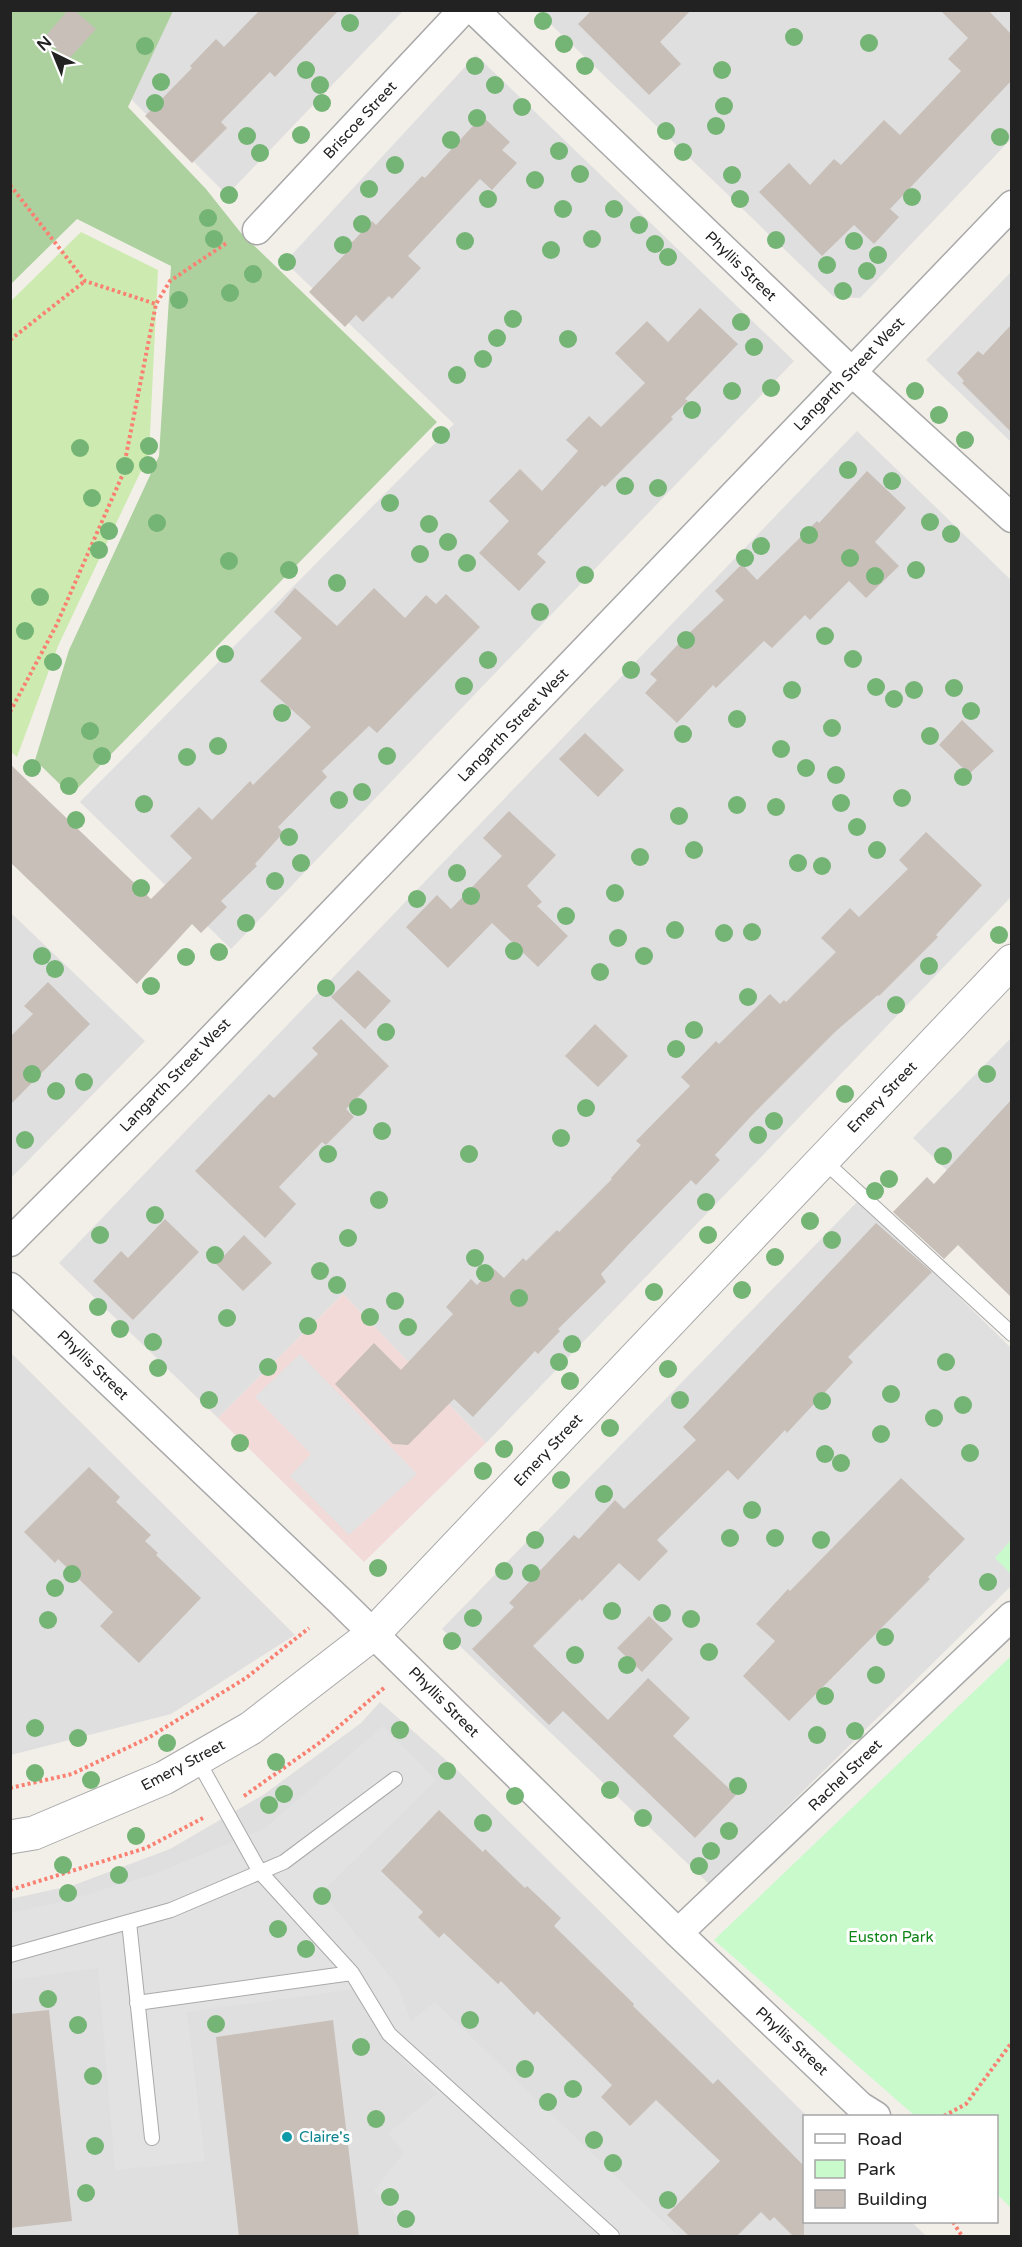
<svg xmlns="http://www.w3.org/2000/svg" width="1022" height="2247" font-family="'Varela Round',sans-serif">
<rect width="100%" height="100%" fill="#f2efe9"/>
<path fill="#e0dfdf" d="M52 10 403 11 227 195 47 15Z
M537 11H1011V139L860 298 834 297Z
M476 55 794 361 231 949 80 802 454 424 285 262Z
M1011 272V442L926 360Z
M857 431 1011 580V897L486 1443 343 1294 218 1418 59 1263Z
M10 912 145 1041 11 1178H10Z
M1011 1038V1231L913 1138Z
M860 1199 1011 1348V1586L709 1884 442 1629Z
M10 1352 295 1635 171 1714 11 1755Z
M380 1702 455 1768 807 2116H804V2222H912L926 2236H11L10 1899 74 1885 170 1849 263 1795 361 1723Z"/>
<path fill="#f2dad9" d="M343 1294 486 1443 364 1562 218 1418Z"/>
<path fill="#cdebb0" d="M81 232 158 270 149 454 58 646 17 757 10 751 11 301Z"/>
<path fill="#add19e" d="M11 11H173L128 107 206 189 241 233 437 422 71 795 35 760 69 650 159 456 171 266 77 219 11 284Z"/>
<path fill="#c8facc" d="M1011 1540V1574L995 1558Z
M1011 1656V2208L997 2194 996 2116H915L714 1940Z"/>
<path fill="#e2e2e2" d="M300 1354 417 1474 349 1535 290 1476 311 1454 255 1397Z
M383 1726 436 1780 322 1892 397 1985 411 2021 435 2002 678 2236H409L413 2233 374 2191 404 2152 388 2133 437 2094 400 2057 358 1989 187 2012 205 2161 115 2170 98 1968 11 1980 10 1913 73 1899 157 1873 264 1829Z"/>
<path fill="#c7bfb8" d="M68 10H74L96 29 68 60 44 38Z
M260 10H339L275 77 270 72 221 122 227 128 192 163 145 116 192 68 190 66 216 39 224 47Z
M592 10H691L660 42 681 64 649 95 578 24Z
M940 10H988L1011 34V81L890 209 899 217 874 244 854 225 822 256 759 192 789 163 810 185 834 159 841 165 884 120 900 135 961 71 948 59 968 38Z
M482 116 510 142 502 150 517 163 492 190 480 179 408 256 421 268 392 299 389 296 363 322 356 315 345 327 309 292 345 254 343 252 372 221 376 225 422 176 425 178Z
M700 308 738 344 685 399 688 401 671 417 673 419 605 487 602 485 537 554 546 562 519 591 479 553 509 521 489 501 520 469 542 491 578 451 566 440 589 416 601 427 645 383 615 353 647 321 668 342Z
M1011 325V432L962 383 964 381 957 373 978 351 983 355Z
M867 471 906 508 875 542 899 566 866 598 849 581 810 620 805 615 772 648 764 641 716 688 713 685 677 723 645 693 657 680 650 674 686 636 724 600 715 591 742 564 757 580 817 521 819 523Z
M295 588 337 626 374 588 405 618 426 595 436 604 446 594 480 627 377 733 369 726 322 771 327 777 278 827 283 833 255 864 257 866 221 901 227 907 201 933 192 924 137 984 10 862V764L151 899 192 858 170 836 199 807 212 820 250 781 253 785 311 727 260 681 302 638 274 612Z
M962 720 994 751 969 774 939 745Z
M585 733 624 770 598 797 559 759Z
M509 811 556 855 527 886 542 902 537 906 568 936 538 967 492 923 448 968 406 927 437 895 451 909 502 856 483 838Z
M926 832 982 885 936 935 938 937 879 996 878 995 836 1031 755 1112 715 1155 720 1160 696 1185 691 1180 626 1247 601 1274 606 1282 558 1329 560 1331 538 1354 535 1351 473 1417 454 1399 408 1445 393 1444 335 1384 374 1343 401 1370 453 1314 446 1307 471 1279 477 1285 493 1268 504 1278 523 1258 526 1261 557 1230 559 1232 612 1179 611 1178 641 1145 636 1141 690 1086 681 1077 716 1041 719 1044 770 994 780 1004 784 1000 786 1002 836 952 821 938 850 908 859 917 908 869 899 860Z
M358 970 391 1001 365 1029 331 997Z
M48 982 90 1024 10 1105V1037L33 1014 24 1006Z
M341 1019 389 1066 346 1109 354 1117 326 1145 322 1142 279 1187 296 1204 265 1238 195 1171 269 1094 274 1098 318 1054 312 1048Z
M595 1024 628 1056 598 1087 565 1056Z
M1011 1100V1297L958 1245 944 1259 893 1212 927 1177 934 1184Z
M165 1219 199 1252 133 1320 93 1281 121 1251 128 1258Z
M876 1223 932 1272 848 1357 853 1362 787 1433 785 1430 738 1480 728 1470 657 1540 668 1551 639 1581 619 1563 582 1601 580 1599 533 1646 608 1720 648 1678 690 1718 673 1736 736 1795 695 1838 563 1711 549 1725 472 1649 514 1607 509 1603 574 1535 579 1539 615 1500 624 1509 696 1440 683 1427Z
M244 1235 272 1263 243 1291 216 1264Z
M89 1467 120 1497 116 1502 151 1535 145 1541 158 1553 156 1555 201 1598 139 1663 100 1626 113 1612 58 1559 55 1563 24 1532Z
M901 1478 965 1539 928 1577 930 1579 789 1721 743 1676 775 1641 756 1624 788 1589 790 1591Z
M649 1616 673 1639 642 1672 617 1648Z
M439 1810 483 1852 485 1849 525 1888 527 1886 561 1918 554 1926 634 2004 633 2006 713 2084 718 2079 804 2166V2236H793L774 2217 770 2221 761 2212 737 2236H689L667 2215 720 2161 656 2100 630 2126 601 2097 612 2085 537 2011 534 2015 501 1981 498 1984 444 1933 439 1938 418 1917 423 1912 381 1871Z
M49 2010 72 2221 10 2228V2014Z
M333 2020 359 2236H239L216 2037Z"/>
<g fill="none" stroke-linecap="round" stroke-linejoin="round">
<g stroke="#a9a9a9" stroke-width="16">
<path id="service" d="M823 1160 1012 1334
M197 1759 260 1872 352 1973 389 2034 612 2236
M129 1922 152 2138
M10 1955 171 1910 284 1862 395 1779
M137 2003 352 1973"/>
</g>
<g stroke="#a9a9a9" stroke-width="31">
<path id="minor" d="M474 10 852 372 1012 518
M257 230 463 10
M10 1242 176 1076 1012 205
M10 1287 339 1600 678 1933 860 2106 876 2116
M678 1933 1012 1616"/>
</g>
<g stroke="#a9a9a9" stroke-width="35">
<path id="tertiary" d="M10 1837 34 1833 164 1778 251 1728 374 1633 1012 961"/>
</g>
<path stroke="#fa8072" stroke-width="4" stroke-dasharray="3 3" stroke-linecap="butt" d="M10 185 85 281 156 304
M10 340 85 281
M10 712 56 626 122 476 156 304 170 281 228 242
M10 1788 72 1774 148 1738 246 1678 309 1628
M244 1796 322 1741 385 1687
M10 1890 146 1848 203 1818
M944 2116 966 2104 1012 2042
M953 2222 962 2236"/>
<use href="#service" stroke="#fff" stroke-width="14"/>
<use href="#minor" stroke="#fff" stroke-width="28"/>
<use href="#tertiary" stroke="#fff" stroke-width="33"/>
</g>
<g fill="#74b475">
<circle cx="543" cy="21" r="9"/>
<circle cx="350" cy="23" r="9"/>
<circle cx="794" cy="37" r="9"/>
<circle cx="869" cy="43" r="9"/>
<circle cx="564" cy="44" r="9"/>
<circle cx="145" cy="46" r="9"/>
<circle cx="475" cy="66" r="9"/>
<circle cx="585" cy="66" r="9"/>
<circle cx="306" cy="70" r="9"/>
<circle cx="722" cy="70" r="9"/>
<circle cx="161" cy="82" r="9"/>
<circle cx="320" cy="85" r="9"/>
<circle cx="495" cy="85" r="9"/>
<circle cx="155" cy="103" r="9"/>
<circle cx="322" cy="103" r="9"/>
<circle cx="724" cy="106" r="9"/>
<circle cx="522" cy="107" r="9"/>
<circle cx="477" cy="118" r="9"/>
<circle cx="716" cy="126" r="9"/>
<circle cx="666" cy="131" r="9"/>
<circle cx="301" cy="135" r="9"/>
<circle cx="247" cy="136" r="9"/>
<circle cx="1000" cy="137" r="9"/>
<circle cx="451" cy="140" r="9"/>
<circle cx="559" cy="151" r="9"/>
<circle cx="683" cy="152" r="9"/>
<circle cx="260" cy="153" r="9"/>
<circle cx="395" cy="165" r="9"/>
<circle cx="580" cy="174" r="9"/>
<circle cx="732" cy="175" r="9"/>
<circle cx="535" cy="180" r="9"/>
<circle cx="369" cy="189" r="9"/>
<circle cx="229" cy="195" r="9"/>
<circle cx="912" cy="197" r="9"/>
<circle cx="488" cy="199" r="9"/>
<circle cx="740" cy="199" r="9"/>
<circle cx="563" cy="209" r="9"/>
<circle cx="614" cy="209" r="9"/>
<circle cx="208" cy="218" r="9"/>
<circle cx="362" cy="224" r="9"/>
<circle cx="639" cy="225" r="9"/>
<circle cx="214" cy="239" r="9"/>
<circle cx="592" cy="239" r="9"/>
<circle cx="776" cy="240" r="9"/>
<circle cx="465" cy="241" r="9"/>
<circle cx="854" cy="241" r="9"/>
<circle cx="655" cy="244" r="9"/>
<circle cx="343" cy="245" r="9"/>
<circle cx="551" cy="250" r="9"/>
<circle cx="878" cy="255" r="9"/>
<circle cx="668" cy="257" r="9"/>
<circle cx="287" cy="262" r="9"/>
<circle cx="827" cy="265" r="9"/>
<circle cx="867" cy="271" r="9"/>
<circle cx="253" cy="274" r="9"/>
<circle cx="843" cy="291" r="9"/>
<circle cx="230" cy="293" r="9"/>
<circle cx="179" cy="300" r="9"/>
<circle cx="513" cy="319" r="9"/>
<circle cx="741" cy="322" r="9"/>
<circle cx="497" cy="338" r="9"/>
<circle cx="568" cy="339" r="9"/>
<circle cx="754" cy="347" r="9"/>
<circle cx="483" cy="359" r="9"/>
<circle cx="457" cy="375" r="9"/>
<circle cx="771" cy="388" r="9"/>
<circle cx="732" cy="391" r="9"/>
<circle cx="915" cy="391" r="9"/>
<circle cx="692" cy="410" r="9"/>
<circle cx="939" cy="415" r="9"/>
<circle cx="441" cy="435" r="9"/>
<circle cx="965" cy="440" r="9"/>
<circle cx="149" cy="446" r="9"/>
<circle cx="80" cy="448" r="9"/>
<circle cx="148" cy="465" r="9"/>
<circle cx="125" cy="466" r="9"/>
<circle cx="848" cy="470" r="9"/>
<circle cx="892" cy="481" r="9"/>
<circle cx="625" cy="486" r="9"/>
<circle cx="658" cy="488" r="9"/>
<circle cx="92" cy="498" r="9"/>
<circle cx="390" cy="503" r="9"/>
<circle cx="930" cy="522" r="9"/>
<circle cx="157" cy="523" r="9"/>
<circle cx="429" cy="524" r="9"/>
<circle cx="109" cy="531" r="9"/>
<circle cx="951" cy="534" r="9"/>
<circle cx="809" cy="535" r="9"/>
<circle cx="448" cy="542" r="9"/>
<circle cx="761" cy="546" r="9"/>
<circle cx="99" cy="550" r="9"/>
<circle cx="420" cy="554" r="9"/>
<circle cx="745" cy="558" r="9"/>
<circle cx="850" cy="558" r="9"/>
<circle cx="229" cy="561" r="9"/>
<circle cx="467" cy="563" r="9"/>
<circle cx="289" cy="570" r="9"/>
<circle cx="916" cy="570" r="9"/>
<circle cx="585" cy="575" r="9"/>
<circle cx="875" cy="576" r="9"/>
<circle cx="337" cy="583" r="9"/>
<circle cx="40" cy="597" r="9"/>
<circle cx="540" cy="612" r="9"/>
<circle cx="25" cy="631" r="9"/>
<circle cx="825" cy="636" r="9"/>
<circle cx="686" cy="640" r="9"/>
<circle cx="225" cy="654" r="9"/>
<circle cx="853" cy="659" r="9"/>
<circle cx="488" cy="660" r="9"/>
<circle cx="53" cy="662" r="9"/>
<circle cx="631" cy="670" r="9"/>
<circle cx="464" cy="686" r="9"/>
<circle cx="876" cy="687" r="9"/>
<circle cx="954" cy="688" r="9"/>
<circle cx="792" cy="690" r="9"/>
<circle cx="914" cy="690" r="9"/>
<circle cx="894" cy="699" r="9"/>
<circle cx="971" cy="711" r="9"/>
<circle cx="282" cy="713" r="9"/>
<circle cx="737" cy="719" r="9"/>
<circle cx="832" cy="728" r="9"/>
<circle cx="90" cy="731" r="9"/>
<circle cx="683" cy="734" r="9"/>
<circle cx="930" cy="736" r="9"/>
<circle cx="218" cy="746" r="9"/>
<circle cx="781" cy="749" r="9"/>
<circle cx="102" cy="756" r="9"/>
<circle cx="387" cy="756" r="9"/>
<circle cx="187" cy="757" r="9"/>
<circle cx="32" cy="768" r="9"/>
<circle cx="806" cy="768" r="9"/>
<circle cx="836" cy="775" r="9"/>
<circle cx="963" cy="777" r="9"/>
<circle cx="69" cy="786" r="9"/>
<circle cx="362" cy="792" r="9"/>
<circle cx="902" cy="798" r="9"/>
<circle cx="339" cy="800" r="9"/>
<circle cx="841" cy="803" r="9"/>
<circle cx="144" cy="804" r="9"/>
<circle cx="737" cy="805" r="9"/>
<circle cx="776" cy="807" r="9"/>
<circle cx="679" cy="816" r="9"/>
<circle cx="76" cy="820" r="9"/>
<circle cx="857" cy="827" r="9"/>
<circle cx="289" cy="837" r="9"/>
<circle cx="694" cy="850" r="9"/>
<circle cx="877" cy="850" r="9"/>
<circle cx="640" cy="857" r="9"/>
<circle cx="301" cy="863" r="9"/>
<circle cx="798" cy="863" r="9"/>
<circle cx="822" cy="866" r="9"/>
<circle cx="457" cy="873" r="9"/>
<circle cx="275" cy="881" r="9"/>
<circle cx="141" cy="888" r="9"/>
<circle cx="615" cy="893" r="9"/>
<circle cx="471" cy="896" r="9"/>
<circle cx="417" cy="899" r="9"/>
<circle cx="566" cy="916" r="9"/>
<circle cx="246" cy="923" r="9"/>
<circle cx="675" cy="930" r="9"/>
<circle cx="752" cy="932" r="9"/>
<circle cx="724" cy="933" r="9"/>
<circle cx="999" cy="935" r="9"/>
<circle cx="618" cy="938" r="9"/>
<circle cx="514" cy="951" r="9"/>
<circle cx="219" cy="952" r="9"/>
<circle cx="42" cy="956" r="9"/>
<circle cx="644" cy="956" r="9"/>
<circle cx="186" cy="957" r="9"/>
<circle cx="929" cy="966" r="9"/>
<circle cx="55" cy="969" r="9"/>
<circle cx="600" cy="972" r="9"/>
<circle cx="151" cy="986" r="9"/>
<circle cx="326" cy="988" r="9"/>
<circle cx="748" cy="997" r="9"/>
<circle cx="896" cy="1005" r="9"/>
<circle cx="694" cy="1030" r="9"/>
<circle cx="386" cy="1032" r="9"/>
<circle cx="676" cy="1049" r="9"/>
<circle cx="32" cy="1074" r="9"/>
<circle cx="987" cy="1074" r="9"/>
<circle cx="84" cy="1082" r="9"/>
<circle cx="56" cy="1091" r="9"/>
<circle cx="845" cy="1094" r="9"/>
<circle cx="358" cy="1107" r="9"/>
<circle cx="586" cy="1108" r="9"/>
<circle cx="774" cy="1121" r="9"/>
<circle cx="382" cy="1131" r="9"/>
<circle cx="758" cy="1135" r="9"/>
<circle cx="561" cy="1138" r="9"/>
<circle cx="25" cy="1140" r="9"/>
<circle cx="328" cy="1154" r="9"/>
<circle cx="469" cy="1154" r="9"/>
<circle cx="943" cy="1156" r="9"/>
<circle cx="889" cy="1179" r="9"/>
<circle cx="875" cy="1191" r="9"/>
<circle cx="379" cy="1200" r="9"/>
<circle cx="706" cy="1202" r="9"/>
<circle cx="155" cy="1215" r="9"/>
<circle cx="810" cy="1221" r="9"/>
<circle cx="100" cy="1235" r="9"/>
<circle cx="708" cy="1235" r="9"/>
<circle cx="348" cy="1238" r="9"/>
<circle cx="832" cy="1240" r="9"/>
<circle cx="215" cy="1255" r="9"/>
<circle cx="775" cy="1257" r="9"/>
<circle cx="475" cy="1258" r="9"/>
<circle cx="320" cy="1271" r="9"/>
<circle cx="485" cy="1273" r="9"/>
<circle cx="337" cy="1285" r="9"/>
<circle cx="742" cy="1290" r="9"/>
<circle cx="654" cy="1292" r="9"/>
<circle cx="519" cy="1298" r="9"/>
<circle cx="395" cy="1301" r="9"/>
<circle cx="98" cy="1307" r="9"/>
<circle cx="370" cy="1317" r="9"/>
<circle cx="227" cy="1318" r="9"/>
<circle cx="308" cy="1326" r="9"/>
<circle cx="408" cy="1327" r="9"/>
<circle cx="120" cy="1329" r="9"/>
<circle cx="153" cy="1342" r="9"/>
<circle cx="572" cy="1344" r="9"/>
<circle cx="559" cy="1362" r="9"/>
<circle cx="946" cy="1362" r="9"/>
<circle cx="268" cy="1367" r="9"/>
<circle cx="158" cy="1368" r="9"/>
<circle cx="668" cy="1369" r="9"/>
<circle cx="570" cy="1381" r="9"/>
<circle cx="891" cy="1394" r="9"/>
<circle cx="209" cy="1400" r="9"/>
<circle cx="680" cy="1400" r="9"/>
<circle cx="822" cy="1401" r="9"/>
<circle cx="963" cy="1405" r="9"/>
<circle cx="934" cy="1418" r="9"/>
<circle cx="610" cy="1428" r="9"/>
<circle cx="881" cy="1434" r="9"/>
<circle cx="240" cy="1443" r="9"/>
<circle cx="504" cy="1449" r="9"/>
<circle cx="970" cy="1453" r="9"/>
<circle cx="825" cy="1454" r="9"/>
<circle cx="841" cy="1463" r="9"/>
<circle cx="483" cy="1471" r="9"/>
<circle cx="561" cy="1480" r="9"/>
<circle cx="604" cy="1494" r="9"/>
<circle cx="752" cy="1510" r="9"/>
<circle cx="730" cy="1538" r="9"/>
<circle cx="775" cy="1538" r="9"/>
<circle cx="535" cy="1540" r="9"/>
<circle cx="821" cy="1540" r="9"/>
<circle cx="378" cy="1568" r="9"/>
<circle cx="504" cy="1571" r="9"/>
<circle cx="531" cy="1573" r="9"/>
<circle cx="72" cy="1574" r="9"/>
<circle cx="988" cy="1582" r="9"/>
<circle cx="55" cy="1588" r="9"/>
<circle cx="612" cy="1611" r="9"/>
<circle cx="662" cy="1613" r="9"/>
<circle cx="473" cy="1618" r="9"/>
<circle cx="691" cy="1619" r="9"/>
<circle cx="48" cy="1620" r="9"/>
<circle cx="885" cy="1637" r="9"/>
<circle cx="452" cy="1641" r="9"/>
<circle cx="709" cy="1652" r="9"/>
<circle cx="575" cy="1655" r="9"/>
<circle cx="627" cy="1665" r="9"/>
<circle cx="876" cy="1675" r="9"/>
<circle cx="825" cy="1696" r="9"/>
<circle cx="35" cy="1728" r="9"/>
<circle cx="400" cy="1730" r="9"/>
<circle cx="855" cy="1731" r="9"/>
<circle cx="817" cy="1735" r="9"/>
<circle cx="78" cy="1738" r="9"/>
<circle cx="167" cy="1743" r="9"/>
<circle cx="276" cy="1762" r="9"/>
<circle cx="447" cy="1771" r="9"/>
<circle cx="35" cy="1773" r="9"/>
<circle cx="91" cy="1780" r="9"/>
<circle cx="738" cy="1786" r="9"/>
<circle cx="610" cy="1790" r="9"/>
<circle cx="284" cy="1794" r="9"/>
<circle cx="515" cy="1796" r="9"/>
<circle cx="269" cy="1805" r="9"/>
<circle cx="643" cy="1818" r="9"/>
<circle cx="483" cy="1823" r="9"/>
<circle cx="729" cy="1831" r="9"/>
<circle cx="136" cy="1836" r="9"/>
<circle cx="711" cy="1851" r="9"/>
<circle cx="63" cy="1865" r="9"/>
<circle cx="699" cy="1866" r="9"/>
<circle cx="119" cy="1875" r="9"/>
<circle cx="68" cy="1893" r="9"/>
<circle cx="322" cy="1896" r="9"/>
<circle cx="278" cy="1929" r="9"/>
<circle cx="306" cy="1949" r="9"/>
<circle cx="48" cy="1999" r="9"/>
<circle cx="470" cy="2020" r="9"/>
<circle cx="216" cy="2024" r="9"/>
<circle cx="78" cy="2025" r="9"/>
<circle cx="361" cy="2047" r="9"/>
<circle cx="525" cy="2069" r="9"/>
<circle cx="93" cy="2076" r="9"/>
<circle cx="573" cy="2089" r="9"/>
<circle cx="548" cy="2102" r="9"/>
<circle cx="376" cy="2119" r="9"/>
<circle cx="594" cy="2140" r="9"/>
<circle cx="95" cy="2146" r="9"/>
<circle cx="613" cy="2163" r="9"/>
<circle cx="86" cy="2193" r="9"/>
<circle cx="390" cy="2197" r="9"/>
<circle cx="668" cy="2200" r="9"/>
<circle cx="406" cy="2219" r="9"/>
</g>
<circle fill="#0f9aa8" stroke="#fff" stroke-width="2" cx="287" cy="2137" r="6"/>
<g text-anchor="middle" dominant-baseline="central" stroke-width="6" stroke-linejoin="round" paint-order="stroke">
<g font-size="15" fill="#222" stroke="#fff">
<text transform="translate(360 120) rotate(-47)">Briscoe Street</text>
<text transform="translate(741 266) rotate(44)">Phyllis Street</text>
<text transform="translate(849 374) rotate(-46)">Langarth Street West</text>
<text transform="translate(513 725) rotate(-46)">Langarth Street West</text>
<text transform="translate(175 1075) rotate(-46)">Langarth Street West</text>
<text transform="translate(882 1097) rotate(-46)">Emery Street</text>
<text transform="translate(93 1365) rotate(44)">Phyllis Street</text>
<text transform="translate(548 1450) rotate(-47)">Emery Street</text>
<text transform="translate(444 1702) rotate(45)">Phyllis Street</text>
<text transform="translate(183 1765) rotate(-28)">Emery Street</text>
<text transform="translate(845 1775) rotate(-44)">Rachel Street</text>
<text transform="translate(792 2041) rotate(43)">Phyllis Street</text>
</g>
<g font-size="15" fill="#0c8416" stroke="#fff">
<text x="891" y="1937">Euston Park</text>
</g>
<g font-size="15" fill="#0d838f" stroke="#fff" text-anchor="start">
<text x="299" y="2137">Claire's</text>
</g>
</g>
<rect width="1022" height="2247" fill="none" stroke="#222222" stroke-width="24"/>
<rect x="803" y="2115" width="195" height="108" fill="#ffffff" stroke="#a7a7a7" stroke-width="1.5"/>
<rect x="815" y="2134" width="30" height="9" fill="#ffffff" stroke="#a7a7a7" stroke-width="1.5"/>
<text x="857" y="2145" font-size="18" fill="#222222">Road</text>
<rect x="815" y="2160" width="30" height="18" fill="#c8facc" stroke="#a7a7a7" stroke-width="1.5"/>
<text x="857" y="2175" font-size="18" fill="#222222">Park</text>
<rect x="815" y="2190" width="30" height="18" fill="#c7bfb8" stroke="#a7a7a7" stroke-width="1.5"/>
<text x="857" y="2205" font-size="18" fill="#222222">Building</text>
<g transform="translate(54 54) rotate(317)" stroke="#ffffff" stroke-width="4.5" paint-order="stroke">
<path d="M0-4.5L10 22L0 15L-10 22Z" fill="#222222"/>
<text y="-9" font-size="16" font-weight="bold" text-anchor="middle" fill="#222222">N</text>
</g>
</svg>
